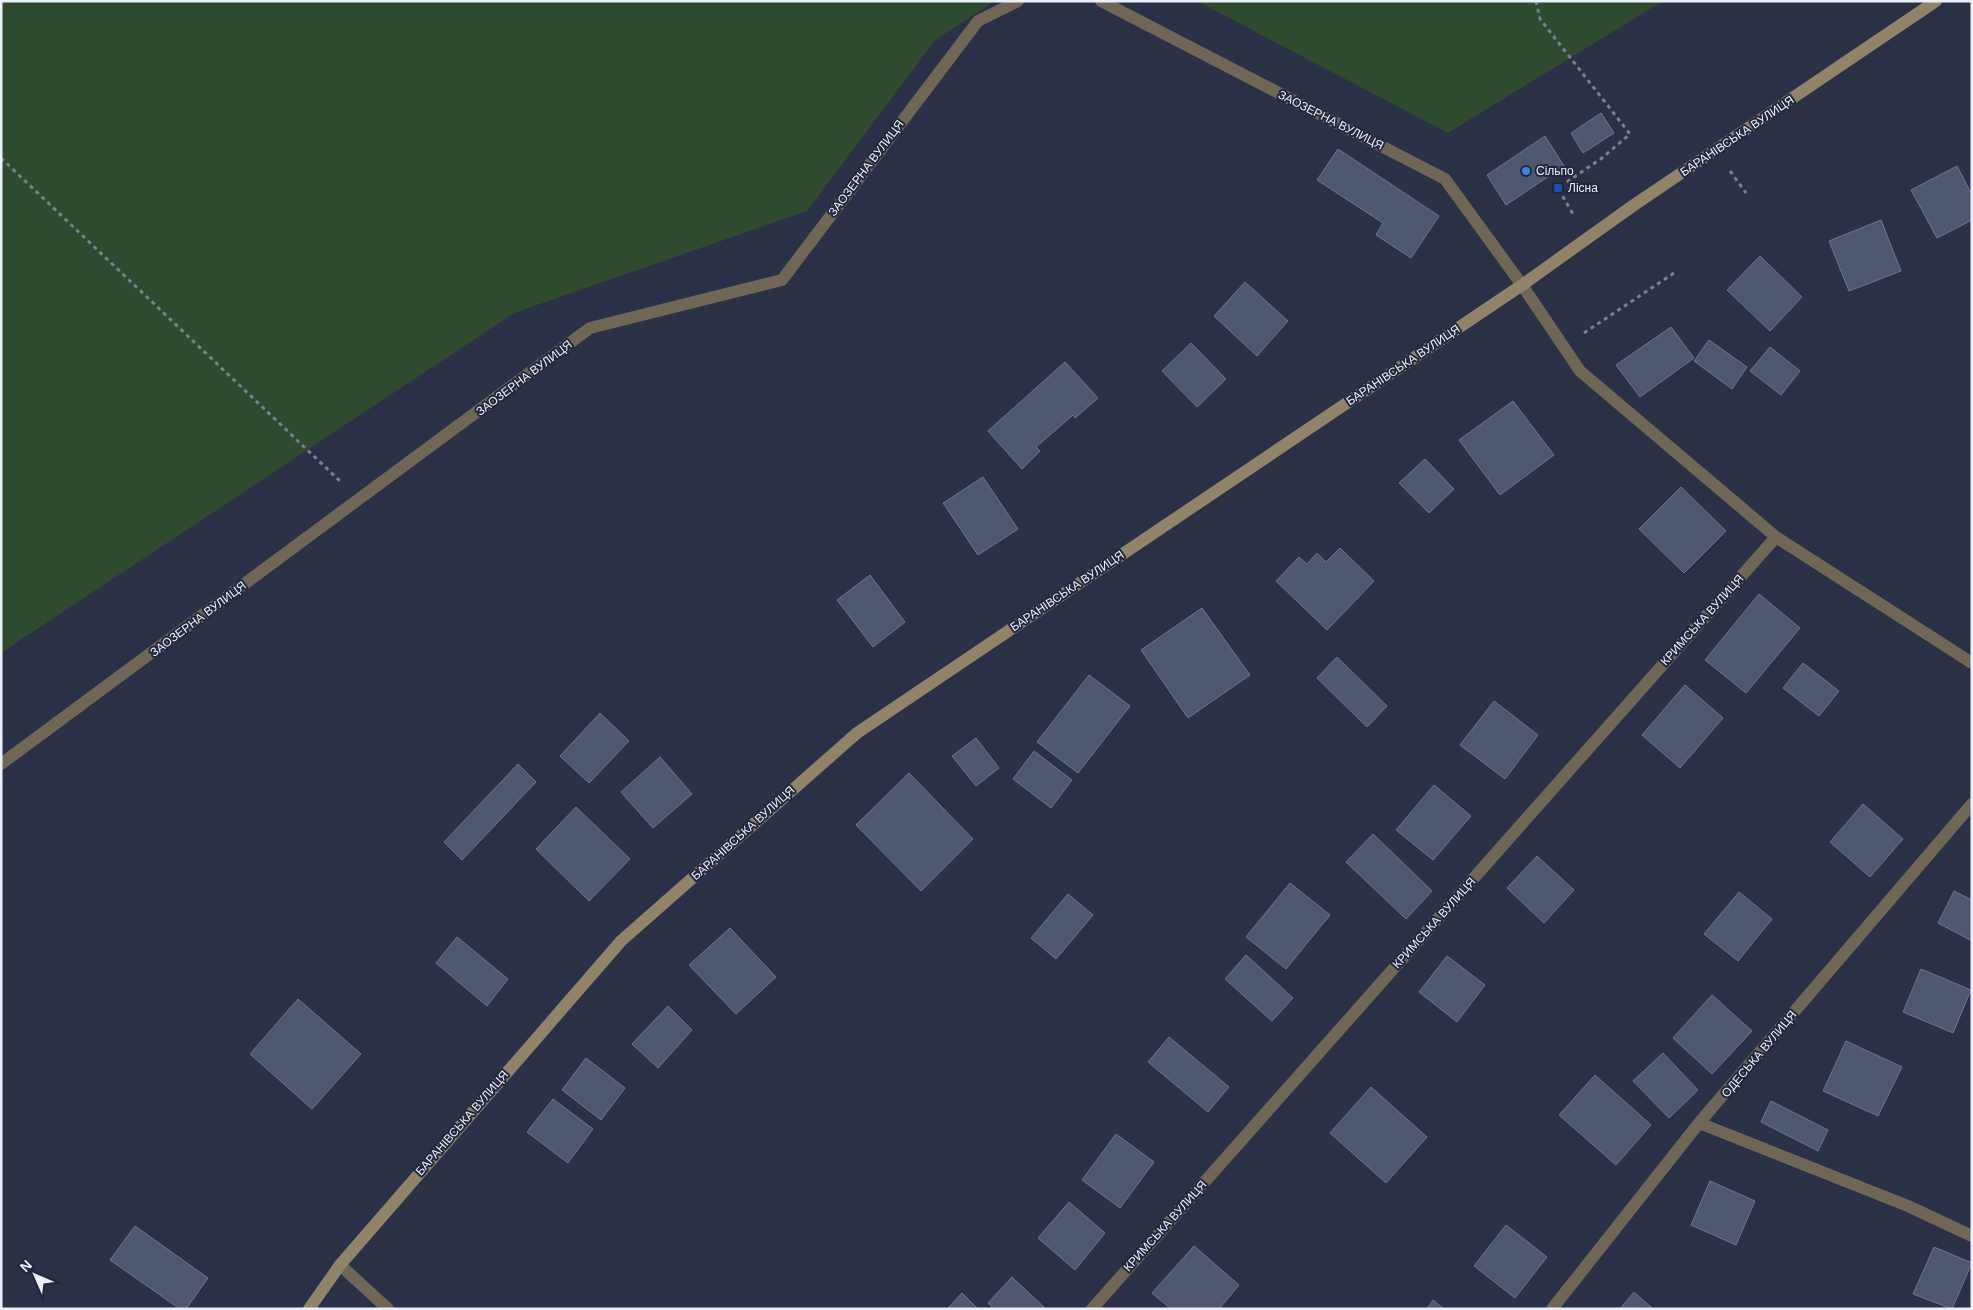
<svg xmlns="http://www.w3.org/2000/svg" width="1973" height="1310" font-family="Helvetica,sans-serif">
<rect width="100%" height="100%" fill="#2a3146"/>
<path fill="#2e4a2f" d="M1 1H995L935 40 807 211 514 313 1 653Z
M1197 1H1663L1448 133Z"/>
<path fill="#4e576d" stroke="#6d768d" d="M1601 113 1614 133 1583 153 1571 133Z
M1545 136 1564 166 1506 205 1487 175Z
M1338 149 1439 216 1411 258 1376 235 1383 223 1317 180Z
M1957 166 1972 195V220L1937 238 1911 190Z
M1881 220 1901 271 1849 291 1829 241Z
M1760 256 1802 297 1770 331 1727 290Z
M1245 282 1288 321 1257 356 1214 316Z
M1671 327 1694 358 1640 397 1616 365Z
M1709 340 1747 367 1732 389 1694 361Z
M1191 343 1226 379 1197 407 1162 371Z
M1770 347 1800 371 1781 395 1750 371Z
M1065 362 1098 398 1075 418 1073 415 1036 447 1040 451 1022 469 988 431Z
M1513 401 1554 455 1500 495 1459 440Z
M1425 459 1454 489 1429 513 1399 483Z
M983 477 1018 529 978 555 943 503Z
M1681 487 1726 531 1684 573 1639 529Z
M1340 548 1374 581 1327 630 1276 581 1299 557 1307 564 1317 553 1326 562Z
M870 575 905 622 873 647 837 600Z
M1759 594 1800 628 1746 693 1705 660Z
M1202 608 1250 675 1188 718 1141 650Z
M1337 657 1387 706 1367 727 1317 678Z
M1803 663 1839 691 1819 716 1783 688Z
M1089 675 1130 706 1078 773 1037 742Z
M1685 685 1723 718 1680 768 1642 735Z
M1494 701 1538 735 1505 779 1460 745Z
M600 713 629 741 589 783 560 756Z
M976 738 999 768 976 786 952 756Z
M1034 751 1072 780 1051 808 1013 779Z
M660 757 692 794 653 828 621 792Z
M518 764 536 782 462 860 444 842Z
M909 773 973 839 921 891 856 825Z
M1434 785 1471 816 1433 860 1396 830Z
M1863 804 1903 839 1870 877 1830 842Z
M576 807 630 859 589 901 536 849Z
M1373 834 1432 891 1406 919 1346 862Z
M1537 856 1574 890 1544 923 1507 888Z
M1290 883 1330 915 1286 969 1246 937Z
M1954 891 1972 900V941L1938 923Z
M1739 892 1772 919 1738 961 1704 934Z
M1068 894 1093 915 1056 959 1031 938Z
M730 928 776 977 736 1014 689 965Z
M457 937 508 979 487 1006 436 963Z
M1246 955 1293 998 1272 1021 1225 979Z
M1447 956 1485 985 1457 1022 1419 992Z
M1921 969 1971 990 1953 1033 1903 1012Z
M1712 995 1752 1031 1712 1074 1673 1038Z
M298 999 361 1054 312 1109 250 1054Z
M668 1006 692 1030 658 1068 632 1044Z
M1169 1037 1229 1087 1208 1112 1148 1062Z
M1846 1041 1902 1067 1878 1116 1823 1091Z
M1663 1053 1698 1090 1669 1118 1633 1081Z
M586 1058 625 1088 601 1120 562 1090Z
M1595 1075 1651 1125 1616 1165 1559 1115Z
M1371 1087 1427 1137 1386 1183 1330 1133Z
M553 1099 593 1129 568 1163 527 1132Z
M1771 1101 1828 1130 1818 1151 1761 1122Z
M1116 1134 1154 1162 1120 1208 1082 1180Z
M1710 1181 1755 1201 1736 1245 1691 1225Z
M1069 1202 1105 1233 1075 1270 1038 1238Z
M1506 1225 1547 1257 1515 1298 1474 1266Z
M135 1226 208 1278 186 1309H180L110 1260Z
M1194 1246 1239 1285 1219 1309H1171L1152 1293Z
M1934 1247 1972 1263 1952 1309 1913 1294Z
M1012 1277 1046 1309H994L988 1303Z
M1634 1292 1653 1309H1620Z
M962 1293 978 1309H947Z
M1433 1300 1444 1309H1427Z"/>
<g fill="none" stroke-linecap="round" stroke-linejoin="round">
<path stroke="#797f91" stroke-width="3" stroke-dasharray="4 4" stroke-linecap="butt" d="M1536 1 1540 19 1630 134 1602 158 1558 188 1574 216
M1 158 341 482
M1730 171 1746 193
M1584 333 1677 271"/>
<path stroke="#6f6656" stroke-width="12" d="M1699 1123 1908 1206 1972 1236"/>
<path stroke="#6f6656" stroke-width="12" d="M1101 1 1445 179 1522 285 1580 371 1776 537 1972 663
M1 764 590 328 782 280 978 21 1018 1
M340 1265 388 1309
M1092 1309 1776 537
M1552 1309 1699 1123 1972 804"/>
<path stroke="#918369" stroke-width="12" d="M309 1309 340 1265 621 941 857 733 1522 285 1634 205 1936 1"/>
</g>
<circle fill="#3f7fe0" stroke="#21273b" stroke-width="2" cx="1526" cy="171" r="5"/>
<rect fill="#1a4fb4" stroke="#21273b" stroke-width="2" x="1553" y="183" width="10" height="10" rx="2.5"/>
<g text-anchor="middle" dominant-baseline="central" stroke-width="4" stroke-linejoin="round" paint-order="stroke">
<g font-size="12" fill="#ebf0fd" stroke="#21273b">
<text transform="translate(1331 120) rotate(27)">ЗАОЗЕРНА ВУЛИЦЯ</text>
<text transform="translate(1737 136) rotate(-34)">БАРАНІВСЬКА ВУЛИЦЯ</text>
<text transform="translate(866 168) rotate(-53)">ЗАОЗЕРНА ВУЛИЦЯ</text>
<text transform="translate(1403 365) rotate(-34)">БАРАНІВСЬКА ВУЛИЦЯ</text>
<text transform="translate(524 378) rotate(-37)">ЗАОЗЕРНА ВУЛИЦЯ</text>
<text transform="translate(1067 591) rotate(-34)">БАРАНІВСЬКА ВУЛИЦЯ</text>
<text transform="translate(198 619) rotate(-37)">ЗАОЗЕРНА ВУЛИЦЯ</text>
<text transform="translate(1702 620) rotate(-48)">КРИМСЬКА ВУЛИЦЯ</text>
<text transform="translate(743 833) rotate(-42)">БАРАНІВСЬКА ВУЛИЦЯ</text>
<text transform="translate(1434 923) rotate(-48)">КРИМСЬКА ВУЛИЦЯ</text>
<text transform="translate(1759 1054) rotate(-50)">ОДЕСЬКА ВУЛИЦЯ</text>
<text transform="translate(462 1123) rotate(-49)">БАРАНІВСЬКА ВУЛИЦЯ</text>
<text transform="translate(1165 1226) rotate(-48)">КРИМСЬКА ВУЛИЦЯ</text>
</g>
<g font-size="12" fill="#ebf0fd" stroke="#21273b" text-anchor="start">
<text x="1536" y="171">Сільпо</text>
<text x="1568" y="188">Лісна</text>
</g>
</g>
<rect width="1973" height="1310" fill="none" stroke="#ebf0fd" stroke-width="5"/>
<g transform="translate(35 1275) rotate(315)" stroke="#21273b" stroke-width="4" paint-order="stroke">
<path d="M0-4L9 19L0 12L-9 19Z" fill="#ebf0fd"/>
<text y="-8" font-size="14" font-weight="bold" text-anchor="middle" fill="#ebf0fd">N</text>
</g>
</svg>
